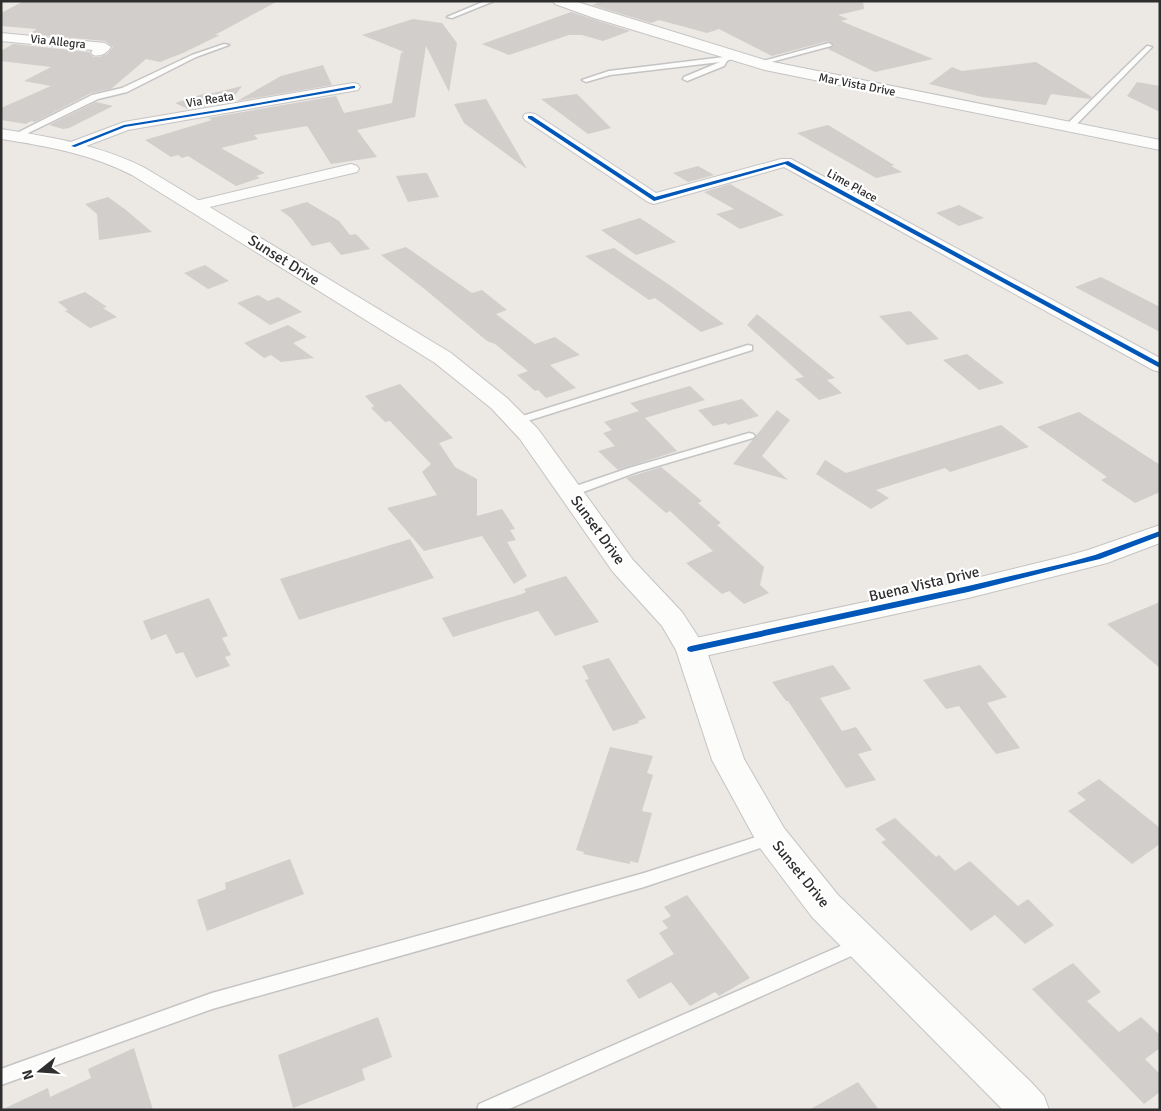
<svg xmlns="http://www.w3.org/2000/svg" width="1161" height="1111" font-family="Signika,sans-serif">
<rect width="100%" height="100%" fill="#ece8e4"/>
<path fill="#d1cecb" d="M24 1H278L215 35H220L183 53 160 62 146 59 111 89 91 93 35 122 31 121 26 124 1 120V108L51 86 24 81 51 67 1 61V51L13 44 89 52 93 57H99L107 54 113 47 105 41 29 34 37 29 1 26V13Z
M603 1H863L864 9 838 15 848 19 841 21 933 59 875 72 828 49 834 45 828 41 772 56 719 29 707 33 659 20 651 23 592 5Z
M571 12 630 31 603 41 582 35H569L509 55 482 44Z
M413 19 442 23 457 43 449 92 426 46 415 117 357 130 377 157 331 164 307 126 254 135 258 139 221 148 265 173 256 176 260 178 236 186 188 156 182 158 178 155 171 157 145 140 212 120 208 118 336 96 344 113 392 103 401 53 404 52 362 35Z
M1036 62 1092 97 1090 99 1051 94 1046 105 982 97 929 84 952 67 962 71Z
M323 65 332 85 237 101 281 76Z
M1137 82 1160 86V112L1127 96Z
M242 86 230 102 188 109 175 103 206 93 209 94Z
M577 94 611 128 588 134 541 99Z
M486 99 527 169 464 123 454 104Z
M96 102 113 106 69 128 63 129 49 125Z
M828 125 894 165 891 166 902 172 876 178 797 133Z
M698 166 714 175 688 182 673 173Z
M424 173H427L439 197 408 202 396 176Z
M730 184 765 204 784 215 740 229 716 214 734 209 704 192Z
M108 197 126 210 152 232 99 240 97 214 85 204Z
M307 202 339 221 350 235 356 234 370 249 341 255 330 242 312 246 291 218 280 210Z
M959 205 984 218 959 226 936 213Z
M640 218 676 242 636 255 601 230Z
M406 247 472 293 482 290 507 310 496 314 535 344 555 337 580 355 550 365 576 388 546 398 538 390 535 391 517 375 528 371 495 344 487 341 427 291 381 255Z
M614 248 671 286 724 324 701 332 655 298 649 300 585 256Z
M205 265 229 281 208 289 184 273Z
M1101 277 1160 307V332L1075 287Z
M85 292 107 307 103 308 117 317 90 328 65 311 68 310 58 302Z
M258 295 268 301 278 297 302 312 270 325 237 303Z
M910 311 939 339 907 345 879 316Z
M757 314 835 378 827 380 842 393 819 400 795 379 804 377 747 325Z
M288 325 307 337 293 343 314 358 281 362 271 355 264 358 244 343Z
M967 354 1004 383 979 390 943 360Z
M400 384 453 438 439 443 455 467 477 479V516L502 509 515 529 510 530 516 540 507 542 527 576 514 584 482 536 424 551 387 508 437 495 422 472 431 464 390 421 385 422 371 408 374 406 365 396Z
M690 386 705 400 645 418 677 451 618 470 598 451 615 446 603 433 612 430 604 422 639 411 630 403Z
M742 399 759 416 728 425 726 423 713 426 698 410Z
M777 410 790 420 762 456 788 480 733 464Z
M1079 412 1160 465V492L1135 503 1101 480 1107 477 1037 427Z
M1001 425 1029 447 950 472 945 468 876 490 889 498 871 509 816 474 825 460 846 473Z
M661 467 702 501 698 503 721 523 717 525 764 567 760 585 769 593 744 604 729 591 722 594 686 563 713 551 670 511 666 513 626 478Z
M410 539 434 578 299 620 280 579Z
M566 576 599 622 555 636 538 611 453 637 442 618 522 594 526 592 524 589Z
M209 598 228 636 222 638 231 655 225 657 230 666 196 678 183 652 176 654 166 634 151 640 143 621Z
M1160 602V668L1107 624Z
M609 658 646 718 638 721 639 723 613 731 585 680 589 679 582 666Z
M833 665 851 689 820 698 842 731 856 727 872 750 858 754 876 780 846 788 788 701H786L772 682Z
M980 665 1007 697 987 703 1020 748 996 754 959 706 946 709 923 680Z
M610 747 653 756 647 773 653 775 642 811 652 813 638 863 630 861V864L583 854 584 852 576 850Z
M1099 779 1160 828V844L1132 864 1068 811 1086 800 1077 793Z
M895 818 936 857 939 855 955 871 970 861 1018 906 1028 899 1054 925 1025 944 995 915 971 931 881 842 886 840 875 829Z
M290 859 304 894 207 931 197 900 226 889 225 883Z
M687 895 750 978 719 996 715 992 690 1006 671 982 639 999 626 980 674 954 659 933 668 928 662 921 671 916 664 907Z
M1073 963 1101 992 1087 1001 1119 1032 1141 1017 1160 1035V1048L1145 1059 1160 1074V1092L1144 1104 1032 989Z
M378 1017 392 1057 362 1069 365 1080 293 1108 278 1055Z
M134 1048 153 1110H1L48 1088 50 1097 91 1078 88 1069Z
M858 1082 879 1110H809Z"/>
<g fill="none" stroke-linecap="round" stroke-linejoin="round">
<g stroke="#c5c4c5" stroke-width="3">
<path id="service" d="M485 1H494L452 18 447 17Z
M829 43 832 45 831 46 760 65 756 63Z
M224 44 229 45 196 57 127 92 98 99 18 138 11 136 92 95 122 88 192 55Z
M1147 46 1152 47 1072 129H1066V125Z
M734 54 737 56 727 61 724 66 687 81 683 79 684 77 720 62 610 75 586 82 582 80 609 71 724 57Z
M748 345 752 346V350L521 423H513L511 421 513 419Z
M749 433 753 434 755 436 753 438 637 472 575 495H567L565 492 567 489 629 468Z
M772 832 778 834 780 838 778 842 644 887 212 1009 1 1085V1069L212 993 644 873Z
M861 937 867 939 869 944 867 949 507 1110H477L479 1104Z"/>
</g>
<g stroke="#c5c4c5" stroke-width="2">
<path id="minor" d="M1 33 105 43 111 47C107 53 101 57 93 55L91 52 93 50 1 41Z
M353 83 358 84 360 87 358 90 128 130 73 151 68 149 65 146 68 143 124 122Z
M530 113 535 114 656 193 781 159H791L1160 358V372L1153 370 784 167 654 204 648 202 525 120 523 117 525 114Z
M351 164 357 166 359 169 357 172 193 211 187 209 185 206 187 203Z"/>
</g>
<g stroke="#c5c4c5" stroke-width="2">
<path id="tertiary" d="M553 1H574L768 61 1160 140V150L765 70 594 18 555 4Z
M1160 525V543L1107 563 968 598 691 659 680 656 676 649 680 642 691 639 968 580 1066 556 1088 550Z"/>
</g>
<g stroke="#c5c4c5" stroke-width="2">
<path id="secondary" d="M1 129C51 137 100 145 145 168L451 353 507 398 538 429 633 560 682 612 706 649 744 759 784 828 838 895 1031 1082 1044 1096 1049 1110H1003L812 917 760 848 712 760 676 650 662 626 613 572 520 439 491 408 435 363 132 175C91 154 47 146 1 139Z"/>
</g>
<use href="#service" fill="#fcfcfb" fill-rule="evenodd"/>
<use href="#minor" fill="#fcfcfb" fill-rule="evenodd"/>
<use href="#tertiary" fill="#fcfcfb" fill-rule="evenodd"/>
<use href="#secondary" fill="#fcfcfb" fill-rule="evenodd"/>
<g stroke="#fff" stroke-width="3">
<path id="cycleway" d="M353 86H355V88L224 111 125 127 75 147 71 146 124 125 224 109Z
M528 116H532L655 197 788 161 1160 363V368L785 164 654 201 528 118Z
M1160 531V536L1100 559 1066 567 968 592 691 652 688 651 687 649 688 647 691 646 968 586 1066 563 1095 555Z"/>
</g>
<use href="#cycleway" fill="#0057b8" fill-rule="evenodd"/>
</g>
<g text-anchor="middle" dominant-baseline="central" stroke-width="4.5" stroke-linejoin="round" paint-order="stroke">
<g font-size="12" fill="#2e2e2e" stroke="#fff">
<text transform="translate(58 42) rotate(6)">Via Allegra</text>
<text transform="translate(857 85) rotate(11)">Mar Vista Drive</text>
<text transform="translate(210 100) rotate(-9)">Via Reata</text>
<text transform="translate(852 186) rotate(29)">Lime Place</text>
</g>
<g font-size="15" fill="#2e2e2e" stroke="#fff">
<text transform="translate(284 260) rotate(32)">Sunset Drive</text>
<text transform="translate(598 530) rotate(54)">Sunset Drive</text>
<text transform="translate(924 584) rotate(-13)">Buena Vista Drive</text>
<text transform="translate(801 874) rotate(51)">Sunset Drive</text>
</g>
</g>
<rect width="1161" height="1111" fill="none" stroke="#2e2e2e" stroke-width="5"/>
<g transform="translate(40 1071) rotate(253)" stroke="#ffffff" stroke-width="4" paint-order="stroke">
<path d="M0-4L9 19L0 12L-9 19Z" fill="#2e2e2e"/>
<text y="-8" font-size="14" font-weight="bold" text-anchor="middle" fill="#2e2e2e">N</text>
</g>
</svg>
